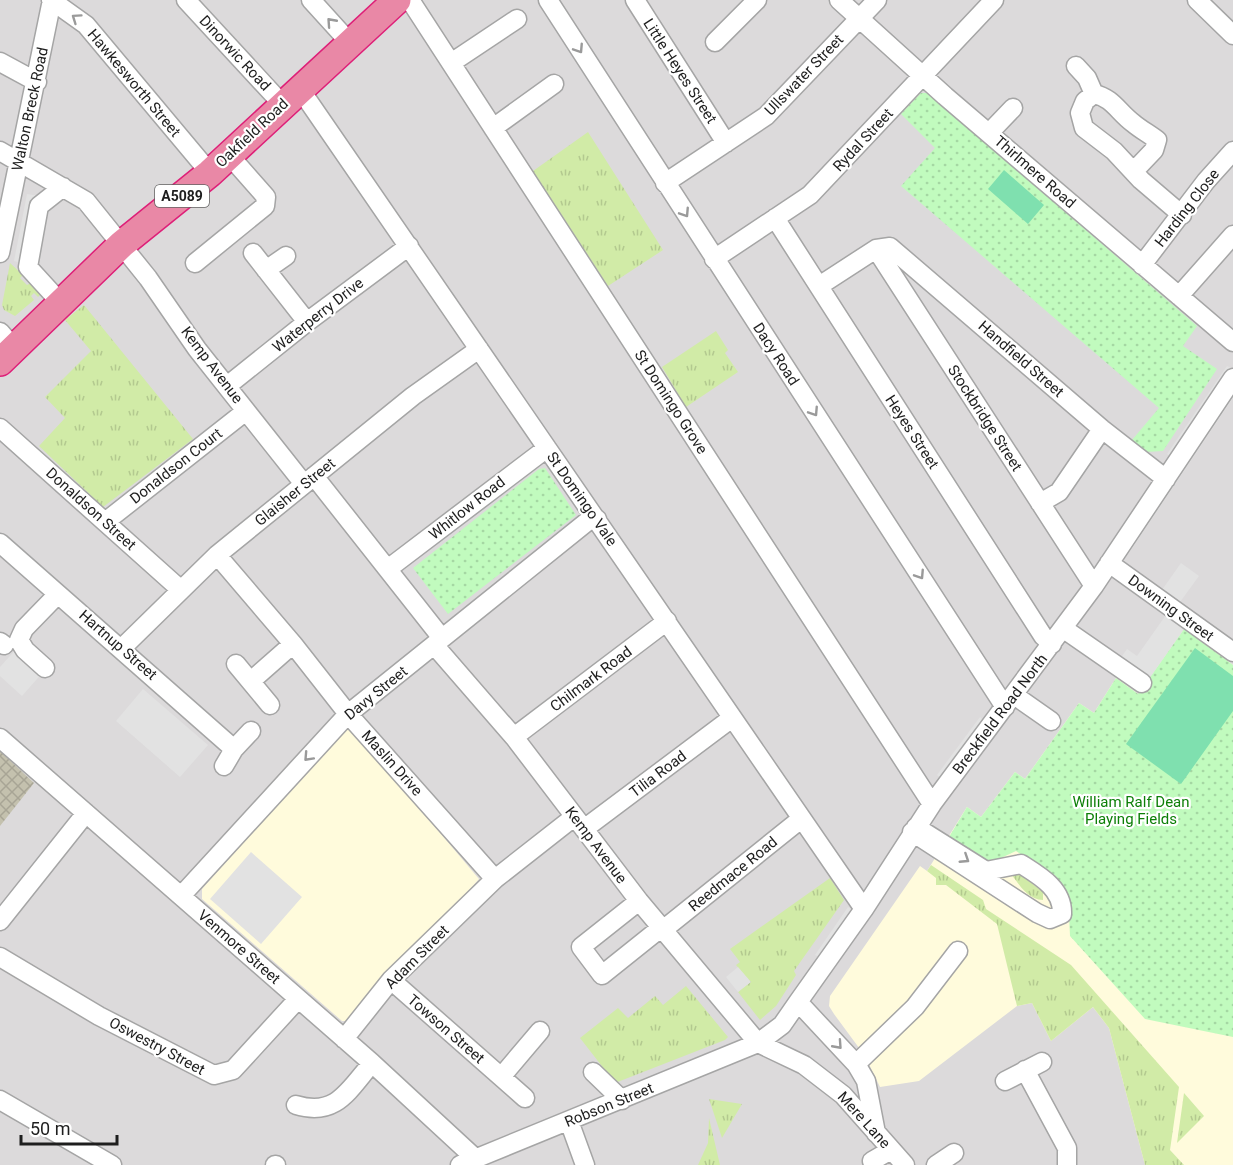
<svg xmlns="http://www.w3.org/2000/svg" width="1233" height="1165" font-family="Roboto,sans-serif">
<defs>
<pattern id="construction-cross-hatch" width="8" height="8" patternUnits="userSpaceOnUse" patternTransform="scale(1.5)"><rect width="8" height="8" fill="#c4c1ae"/><path d="M0 0l8 8M0 8l8-8" fill="none" stroke="#a8a595"/></pattern>
<pattern id="grass-tufts" width="24" height="20" patternUnits="userSpaceOnUse" patternTransform="scale(1.5)"><rect width="24" height="20" fill="#d1eba7"/><path d="M3 7l-1-3M5 7V3M7 7l1-3M15 17l-1-3M17 17v-4M19 17l1-3" fill="none" stroke="#b3c98f"/></pattern>
<pattern id="park-dots" width="8" height="8" patternUnits="userSpaceOnUse" patternTransform="scale(1.5)"><rect width="8" height="8" fill="#c1fbbe"/><path d="M2 2h.1M6 6h.1" fill="none" stroke="#a5d7a3" stroke-width="1.8" stroke-linecap="round"/></pattern>
</defs>
<rect width="100%" height="100%" fill="#efeae3"/>
<path fill="#dcdadb" d="M0 0H1233V1165H0Z"/>
<path fill="#fffbdc" d="M1184 629 1233 665V1165H1145L1109 1028 1093 1007 1051 1041 1032 1003 1017 1006 919 1081 880 1087 865 1056 834 1014 829 1006 830 996 920 866 927 871 967 807 981 817 1015 772 1025 779 1079 703 1094 713 1116 678 1138 694Z
M349 725 479 879 350 1021H342L202 899V889Z"/>
<path fill="url(#construction-cross-hatch)" d="M0 751 34 783 0 826Z"/>
<path fill="url(#grass-tufts)" d="M588 132 663 250 608 286 533 171Z
M10 263 23 275 20 278 27 285 31 283 41 294 38 297 34 293 31 296 34 300 15 316 4 310 2 305Z
M84 305 193 439 103 507 39 446 65 418 45 397 91 351 65 320Z
M716 331 728 350 725 353 738 372 686 407 662 367Z
M931 865 983 900 986 909 1071 965 1179 1087 1170 1150 1184 1165H1145L1109 1028 1093 1007 1051 1041 1032 1003 1017 1006 997 924 946 885H936V878L927 871Z
M1016 871 1043 892V900C1027 899 1019 884 1011 874Z
M830 878 844 900 794 971 796 975 776 1006 760 1020 738 992 750 982 736 965 740 962 730 949Z
M686 986 728 1037 725 1040 615 1083 580 1038 618 1008 628 1018 655 996 663 1005Z
M1184 1093 1204 1116 1177 1143Z
M709 1099 742 1104 722 1138Z
M709 1118 720 1165H698L708 1143Z"/>
<path fill="url(#park-dots)" d="M921 93H927L1197 326 1183 346 1217 369 1163 451 1146 452 1132 440 1159 408 901 186 935 148 901 114Z
M545 468 576 515 448 614 413 568 539 469Z
M1184 629 1233 665V1037L1145 1019 1070 936 1069 915 1048 872 1016 851 990 863 946 842 967 807 981 817 1015 772 1025 779 1079 703 1094 713 1116 678 1138 694Z"/>
<path fill="#7fe0af" d="M1004 170 1044 205 1028 224 988 189Z
M1195 648 1233 676V711L1181 784 1126 744Z"/>
<path fill="#e2e2e2" d="M27 194 39 196 25 264 14 261Z
M1227 366 1231 368 1171 457 1167 454Z
M1233 390V398L1129 553 1125 551Z
M1181 563 1199 576 1180 602 1162 590Z
M1166 615 1184 629 1149 679 1120 659 1127 649 1137 656Z
M18 647 44 671 22 696 0 676V667Z
M143 689 208 745 180 777 116 721Z
M980 717 983 720 941 778 937 775Z
M251 852 302 897 261 944 210 899Z
M848 907 851 909 819 957 815 955Z
M738 967 751 982 738 992 726 977Z"/>
<g fill="none" stroke-linecap="round" stroke-linejoin="round">
<g stroke="#a5a5a5" stroke-width="21">
<path id="minor" d="M51 0 86 25 210 173
M186 0 283 105
M311 0 351 44
M410 0 932 804
M548 0 1005 707
M635 0 726 143
M839 0 945 96 1233 342
M1197 0 1233 35
M715 42 757 0
M0 62 37 82
M451 63 517 19
M1076 66 1087 78 1094 94 1085 101 1080 113 1084 128 1114 151 1141 180 1182 215
M300 89 864 909
M1094 94C1113 98 1118 112 1133 123 1140 129 1149 134 1157 140L1154 150 1134 171
M493 128 554 84
M990 132 1013 108
M0 151 86 201 148 278 197 349 304 484
M665 183 766 116 877 0
M775 218 1043 636 1052 644
M876 249 1094 586
M0 253 52 0
M253 253 307 322
M714 259 810 195 994 0
M195 263 265 206 266 197 229 155
M1142 265 1206 181 1233 151
M266 270 286 256
M819 286 876 249 890 247 1102 429 1166 479
M1179 296 1233 235
M60 302 28 267 39 206 63 187
M0 332 13 347
M227 386 307 322 409 246
M0 428 181 590
M314 476 441 637
M1040 503 1059 492 1102 429
M105 522 246 411
M0 543 234 749
M217 555 293 644 348 714 495 879
M1109 563 1233 652
M389 568 547 448
M1064 629 1142 683
M0 642 4 645
M435 646 514 737 639 901 758 1043 804 1065 843 1095 905 1165
M122 648 217 555 413 396 479 349
M236 664 270 705
M45 668 25 650 19 640 24 629 58 594
M251 681 293 644
M1014 695 1051 721
M514 737 667 621
M0 738 372 1063 476 1159
M224 766 234 749 251 731
M584 829 732 718
M912 832 1037 913 1050 919 1062 914C1063 889 1040 876 1021 864L986 871 916 827
M181 896 348 714 588 521 597 519
M639 901 581 947 602 975 662 927
M0 921 86 813
M664 929 801 819
M0 957 99 1016 214 1075 233 1070 298 999
M391 980 525 1098
M798 1002 856 1064 866 1081 876 1133
M344 1039 391 980 495 879 574 817
M856 1064 915 1007 958 951
M1025 1070 1067 1148V1165
M593 1072 622 1100
M501 1077 540 1031
M1005 1081 1042 1062
M0 1100 112 1165
M296 1105C336 1117 348 1091 372 1063
M569 1121 585 1165
M872 1161 891 1150
M275 1165H276
M460 1165 758 1043 782 1025 798 1002 864 909 932 804 1094 586 1233 378
M936 1165 954 1153"/>
</g>
<g stroke="#de1f78" stroke-width="30">
<path id="highway" d="M0 362 122 244 210 173 397 0"/>
</g>
<use href="#minor" stroke="#fff" stroke-width="18"/>
<use href="#highway" stroke="#e988a6" stroke-width="27"/>
</g>
<defs><path id="oneway-chevron" d="M-2-3.5L2.5 0L-2 3.5" fill="none" stroke-width="1.6" stroke-linecap="round" stroke-linejoin="round" transform="scale(1.5)"/></defs>
<g stroke="#9a9a9a">
<use href="#oneway-chevron" transform="translate(76 18) rotate(-145)"/>
<use href="#oneway-chevron" transform="translate(331 22) rotate(-132)"/>
<use href="#oneway-chevron" transform="translate(579 49) rotate(57)"/>
<use href="#oneway-chevron" transform="translate(685 213) rotate(57)"/>
<use href="#oneway-chevron" transform="translate(814 412) rotate(57)"/>
<use href="#oneway-chevron" transform="translate(920 575) rotate(57)"/>
<use href="#oneway-chevron" transform="translate(308 757) rotate(133)"/>
<use href="#oneway-chevron" transform="translate(965 859) rotate(33)"/>
<use href="#oneway-chevron" transform="translate(838 1045) rotate(48)"/>
</g>
<g text-anchor="middle" dominant-baseline="central" stroke-width="4.5" stroke-linejoin="round" paint-order="stroke">
<rect fill="#fff" stroke="#626262" stroke-width="1.5" x="155" y="185" width="54" height="22" rx="4.5"/>
<g font-size="14" font-weight="bold" fill="#1e1e1e">
<text x="182" y="196">A5089</text>
</g>
<g font-size="15" fill="#1e1e1e" stroke="#fff">
<text transform="translate(235 53) rotate(47)">Dinorwic Road</text>
<text transform="translate(680 71) rotate(57)">Little Heyes Street</text>
<text transform="translate(804 75) rotate(-46)">Ullswater Street</text>
<text transform="translate(134 83) rotate(50)">Hawkesworth Street</text>
<text transform="translate(30 109) rotate(-78)">Walton Breck Road</text>
<text transform="translate(252 133) rotate(-43)">Oakfield Road</text>
<text transform="translate(863 140) rotate(-47)">Rydal Street</text>
<text transform="translate(1035 172) rotate(41)">Thirlmere Road</text>
<text transform="translate(1187 208) rotate(-52)">Harding Close</text>
<text transform="translate(318 315) rotate(-38)">Waterperry Drive</text>
<text transform="translate(776 354) rotate(57)">Dacy Road</text>
<text transform="translate(1021 359) rotate(41)">Handfield Street</text>
<text transform="translate(212 365) rotate(53)">Kemp Avenue</text>
<text transform="translate(671 402) rotate(57)">St Domingo Grove</text>
<text transform="translate(985 418) rotate(57)">Stockbridge Street</text>
<text transform="translate(912 432) rotate(57)">Heyes Street</text>
<text transform="translate(176 466) rotate(-38)">Donaldson Court</text>
<text transform="translate(295 492) rotate(-39)">Glaisher Street</text>
<text transform="translate(582 499) rotate(55)">St Domingo Vale</text>
<text transform="translate(467 508) rotate(-38)">Whitlow Road</text>
<text transform="translate(91 509) rotate(42)">Donaldson Street</text>
<text transform="translate(1171 608) rotate(36)">Downing Street</text>
<text transform="translate(118 645) rotate(41)">Hartnup Street</text>
<text transform="translate(591 679) rotate(-37)">Chilmark Road</text>
<text transform="translate(376 693) rotate(-39)">Davy Street</text>
<text transform="translate(1000 714) rotate(-53)">Breckfield Road North</text>
<text transform="translate(392 763) rotate(48)">Maslin Drive</text>
<text transform="translate(658 774) rotate(-37)">Tilia Road</text>
<text transform="translate(596 845) rotate(53)">Kemp Avenue</text>
<text transform="translate(733 874) rotate(-39)">Reedmace Road</text>
<text transform="translate(239 947) rotate(41)">Venmore Street</text>
<text transform="translate(417 957) rotate(-45)">Adam Street</text>
<text transform="translate(446 1029) rotate(41)">Towson Street</text>
<text transform="translate(157 1046) rotate(28)">Oswestry Street</text>
<text transform="translate(609 1105) rotate(-22)">Robson Street</text>
<text transform="translate(864 1120) rotate(48)">Mere Lane</text>
</g>
<g font-size="15" fill="#0d7f08" stroke="#fff">
<text x="1131" y="802">William Ralf Dean<tspan x="1131" dy="17">Playing Fields</tspan></text>
</g>
</g>
<path d="M21 1135v9h96v-9" fill="none" stroke="#1e1e1e" stroke-width="3"/>
<text x="30" y="1135" font-size="18" fill="#1e1e1e" stroke="#ffffff" stroke-width="4.5" paint-order="stroke">50 m</text>
</svg>
